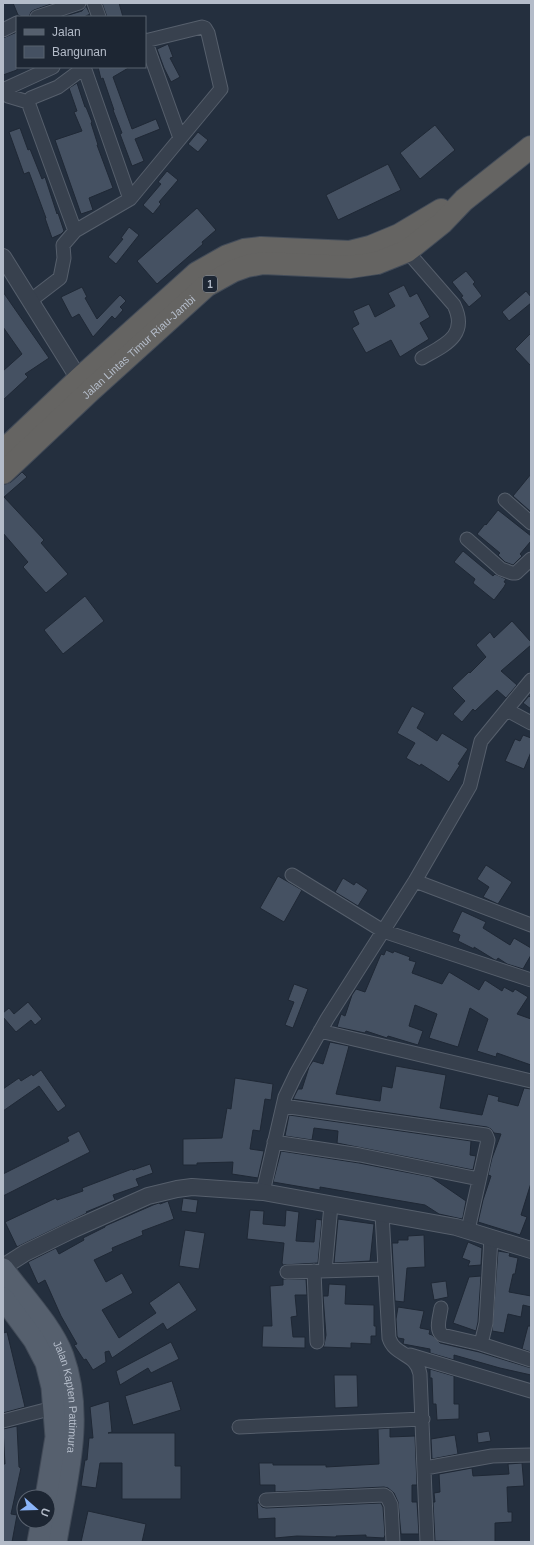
<svg xmlns="http://www.w3.org/2000/svg" width="534" height="1545" font-family="Helvetica,sans-serif">
<rect width="100%" height="100%" fill="#242f3e"/>
<path fill="#455162" stroke="#1f2835" d="M13 3H54L34 10 31 12 29 17H22L18 15Z
M102 3H119L123 17H107Z
M86 6 90 14 84 17H62L82 11Z
M17 32V70L3 75V38Z
M168 44 173 57 170 58 180 77 171 82 164 68 157 49Z
M98 67H130L113 77 132 129 156 119 160 129 135 139 144 161 132 166 120 134 122 133 113 110H114L103 78 101 79Z
M77 83 85 107H86L92 122 91 123 98 145H97L113 188 89 198 93 210 81 214 55 140 82 131 74 112 77 111 69 88Z
M435 125 455 150 420 179 400 153Z
M20 128 28 150 30 149 42 179 45 177 57 214 58 213 64 231 61 234 52 238 45 218H46L29 172 24 174 9 132Z
M198 132 208 140 198 152 188 144Z
M388 164 401 190 338 220 326 195Z
M167 171 178 180 159 202 161 204 153 214 143 205 161 184 158 182Z
M197 208 216 230 202 242 203 244 157 284 137 261Z
M129 227 139 235 116 264 108 257 123 239 121 238Z
M466 271 475 282 473 284 482 296 469 307 461 297 463 296 452 282Z
M404 285 410 297 417 293 430 317 420 323 429 339 400 357 391 340 366 353 352 328 359 324 353 311 369 304 375 317 395 306 388 293Z
M82 287 87 297 85 298 97 319 120 295 126 301 120 307 123 310 115 319 112 316 93 337 79 314 72 318 61 297Z
M526 291 531 297V303L509 321 502 312Z
M3 292 49 358 25 374 28 377 3 400V371L22 354 3 327Z
M531 333V366L515 349Z
M22 472 27 477 4 497 44 540 41 543 68 574 46 593 23 567 28 562 3 533V485L11 482Z
M531 474V512L513 496Z
M498 510 531 536V541L520 554 522 556 513 565 505 562 498 555 500 553 477 534 485 524 486 525Z
M463 551 493 576 495 574 506 579 504 582 506 583 504 587 494 600 473 583 475 579 454 562Z
M85 596 104 621 63 654 44 630Z
M512 621 531 642V645L501 671 517 685 506 698 497 690 475 711 473 709 462 722 453 714 465 701 452 688 469 672 470 673 486 657 476 645 490 632 494 638Z
M529 696 531 698V709L523 703Z
M412 706 425 713 417 728 437 741 442 733 468 749 458 764 460 765 449 782 421 764 420 766 406 758 415 743 397 733Z
M523 735 531 738V752L524 769 505 761 515 739 520 741Z
M486 865 512 882 498 904 483 897 489 887 477 879Z
M278 876 302 890 284 922 260 908Z
M343 878 354 885 356 882 368 890 358 906 335 892Z
M462 911 486 922 483 928 510 945 514 938 531 948V955L523 969 507 964 498 958 497 960H495L474 947V949L458 941 460 935 452 932Z
M386 950 393 953 394 951 410 957 409 960 416 962 412 973 442 984 449 972 479 990 485 980 502 991 504 987 513 992 515 989 528 997 517 1014 531 1019V1065L497 1053 496 1057 477 1051 488 1019 470 1008 458 1047 429 1038 437 1014 415 1005 409 1026 423 1031 418 1045 388 1036 387 1038 366 1031 365 1033 337 1027 341 1014 345 1016 352 995 356 989 365 992 381 954 384 955Z
M294 984 308 989 293 1028 285 1025 294 1002 288 1000Z
M28 1002 42 1019 35 1025 31 1020 16 1032 3 1017V1013L9 1008 14 1014Z
M330 1042 349 1046 336 1094 380 1101 382 1086 392 1088 396 1066 446 1075 440 1108 482 1115 488 1094 499 1097 498 1101 518 1106 524 1088 531 1089V1183L521 1215 527 1217 520 1235 478 1222 483 1200 491 1176 488 1175 492 1158 501 1134 494 1133 491 1129 487 1127 293 1099 298 1089H302L309 1067 313 1061 323 1064Z
M41 1070 66 1106 58 1112 39 1086 3 1111V1089L19 1078 21 1081 32 1074 33 1076Z
M235 1078 273 1084 271 1100 265 1099 260 1131 253 1130 250 1149 264 1151 258 1178 232 1174 233 1162 197 1163V1165H183V1139L222 1138 227 1108 231 1109Z
M289 1115 471 1141 470 1155 476 1156 473 1170 337 1143 338 1131 314 1128 312 1140 285 1136Z
M79 1131 90 1152 3 1196V1174L69 1141 67 1137Z
M281 1151 359 1163 431 1177 466 1201 463 1217 462 1219 439 1214 425 1205 320 1187V1190L273 1182Z
M150 1164 153 1173 136 1179 139 1186 113 1195 115 1200 86 1212 87 1213 17 1247 5 1222 56 1198 57 1200 83 1191 82 1188 132 1169 133 1170Z
M183 1198 198 1200 196 1213 181 1211Z
M168 1201 174 1219 142 1231 143 1235 112 1248 113 1251 94 1260 106 1282 122 1273 133 1293 102 1310 119 1338 156 1313 149 1303 179 1282 197 1310 167 1330 163 1323 112 1358 109 1351 105 1352 106 1362 93 1370 86 1359 84 1360 74 1345 77 1344 61 1316 45 1280 38 1284 28 1262 56 1248 59 1254 84 1240 83 1238 105 1227V1226L153 1205 159 1203 160 1204Z
M250 1210 264 1211 263 1224 285 1226 286 1210 299 1212 296 1241 314 1242 316 1219 322 1220 318 1263 283 1265 282 1263 284 1243 247 1239Z
M338 1219 374 1224 370 1261 334 1263Z
M185 1230 205 1233 199 1269 179 1266Z
M424 1235 425 1267 407 1268 404 1302 395 1301 392 1243H398V1240H408V1236Z
M468 1242 482 1248 481 1265 468 1266 470 1261 462 1258Z
M498 1251 510 1253 509 1256 518 1258 515 1274H513L509 1292 531 1296V1307L523 1305 521 1317 508 1314 504 1333 492 1331Z
M481 1276 478 1322 476 1331 453 1323 469 1277Z
M283 1279H306L307 1295H295L297 1316 291 1317 293 1337H305V1348L262 1347 263 1326H272L270 1286 283 1285Z
M446 1281 448 1297 434 1300 431 1283Z
M329 1284 346 1285 345 1304 374 1305V1326H376V1336H371V1344L351 1343V1348L323 1347 324 1345 326 1335 323 1296H328Z
M398 1307 424 1311 420 1328 430 1330 429 1334 432 1335 440 1343 479 1352 531 1368V1375L500 1368 454 1355V1360L430 1353V1349L403 1344 404 1339 398 1338 397 1336 396 1319Z
M528 1326H531V1352L522 1349Z
M7 1332 25 1407 3 1413V1333Z
M171 1342 179 1359 151 1373 148 1368 120 1385 116 1371Z
M430 1369 454 1376V1404H459V1419L437 1420 436 1404H433L432 1378H430Z
M334 1375H357L358 1407 335 1408Z
M172 1381 181 1410 133 1425 125 1396Z
M109 1401 112 1432 108 1433H175V1466H181V1499H122V1463H100L96 1488 81 1486 85 1460H87L89 1438H93L90 1407Z
M17 1426 19 1467 21 1468 11 1514 17 1515 12 1542H3V1464H5L3 1429Z
M390 1428V1437L415 1436 417 1485H412V1502H417L419 1534H401L398 1502 394 1493 388 1488 384 1487 275 1492V1485H260L259 1463H273V1465H326V1467L379 1464 378 1429Z
M489 1431 491 1441 478 1443 477 1433Z
M455 1435 458 1454 432 1459 431 1439Z
M522 1463 524 1486 507 1487 508 1512H512V1522L495 1523V1542L435 1541 433 1502H435L434 1493 440 1492 439 1474 472 1468 473 1476 509 1474 508 1464Z
M257 1503H259L262 1507 266 1508 381 1503 383 1507 385 1535 384 1538 366 1537V1535L336 1536V1537L297 1536 275 1538V1518L258 1519Z
M88 1511 146 1524 142 1542H81Z"/>
<g fill="none" stroke-linecap="round" stroke-linejoin="round">
<g stroke="#565f6c" stroke-width="15">
<path id="minor" d="M94 3 99 17
M37 17 79 3
M3 30 17 23
M145 40 180 138
M84 67 130 199
M5 89 8 96 28 102
M3 90 53 67
M28 102 75 231 130 199 221 89 208 33 205 28 202 27 145 41
M28 102 31 98 58 87 85 67
M407 251 454 305C469 336 444 345 422 358
M30 301 60 278 64 258 63 245 75 231
M505 500 531 523
M467 539 501 569 512 573H516L531 559
M507 710 531 723
M292 875 383 931 531 980
M415 881 531 925
M320 1031 531 1081
M283 1106 486 1135 488 1140 468 1230
M274 1142 360 1155 479 1179
M263 1192 285 1097 296 1074 327 1019 415 881 470 786 481 741 531 680
M382 1214 389 1338C395 1357 416 1352 420 1374L427 1542
M314 1271 317 1342
M325 1271 331 1205
M287 1272 385 1269
M441 1308C440 1317 435 1329 442 1335L481 1344 531 1360
M481 1344 486 1323 491 1238
M410 1355 531 1391
M3 1421 53 1408
M239 1427 423 1419
M425 1468 492 1456 531 1455
M266 1500 384 1495 387 1497 391 1505 393 1542"/>
</g>
<g stroke="#565f6c" stroke-width="18">
<path id="tertiary" d="M3 257 79 379
M3 1267 25 1253 74 1229 148 1196 177 1189 192 1187 263 1192 456 1227 531 1250"/>
</g>
<g stroke="#414a57" stroke-width="23">
<g id="primary">
<path id="s1" d="M3 1269C22 1295 52 1326 63 1356 85 1417 66 1481 56 1542"/>
<path d="M3 1298 34 1340 46 1363 52 1387 56 1437 46 1497"/>
<path d="M38 1542 42 1521"/>
</g>
</g>
<g stroke="#434c59" stroke-width="24">
<g id="trunk">
<path d="M3 451 79 379 197 273 227 256 244 250 261 248 350 252 370 247 399 235 441 210"/>
<path id="s2" d="M3 473 90 391 206 286 233 271 247 266 263 263 350 267 377 263 407 251 442 223 464 200 531 147"/>
</g>
</g>
<use href="#minor" stroke="#38414e" stroke-width="13"/>
<use href="#tertiary" stroke="#38414e" stroke-width="16"/>
<use href="#primary" stroke="#56606e" stroke-width="21"/>
<use href="#trunk" stroke="#656462" stroke-width="22"/>
</g>
<g text-anchor="middle" dominant-baseline="central" stroke-width="3" stroke-linejoin="round" paint-order="stroke">
<rect fill="#1d2633" stroke="#878f9c" stroke-width="1" x="203" y="276" width="14" height="16" rx="3"/>
<g font-size="10" font-weight="bold" fill="#b4bcc9">
<text x="210" y="284">1</text>
</g>
<g font-size="11" fill="#b4bcc9" stroke="#1d2633">
<text stroke="none"><textPath href="#s2" startOffset="185">Jalan Lintas Timur Riau-Jambi</textPath></text>
<text stroke="none"><textPath href="#s1" startOffset="147">Jalan Kapten Pattimura</textPath></text>
</g>
</g>
<rect width="534" height="1545" fill="none" stroke="#b4bcc9" stroke-width="8"/>
<rect x="16" y="16" width="130" height="52" fill="#1d2633" stroke="#59626f"/>
<rect x="24" y="29" width="20" height="6" fill="#56606e" stroke="#59626f"/>
<text x="52" y="36" font-size="12" fill="#b4bcc9">Jalan</text>
<rect x="24" y="46" width="20" height="12" fill="#455162" stroke="#59626f"/>
<text x="52" y="56" font-size="12" fill="#b4bcc9">Bangunan</text>
<g transform="translate(36 1509) rotate(110)"><circle r="19" fill="#1d2633" stroke="#59626f"/>
<path d="M0-3L7 15L0 10L-7 15Z" fill="#8ab4f8"/>
<text y="-6" font-size="11" font-weight="bold" text-anchor="middle" fill="#b4bcc9">U</text>
</g>
</svg>
